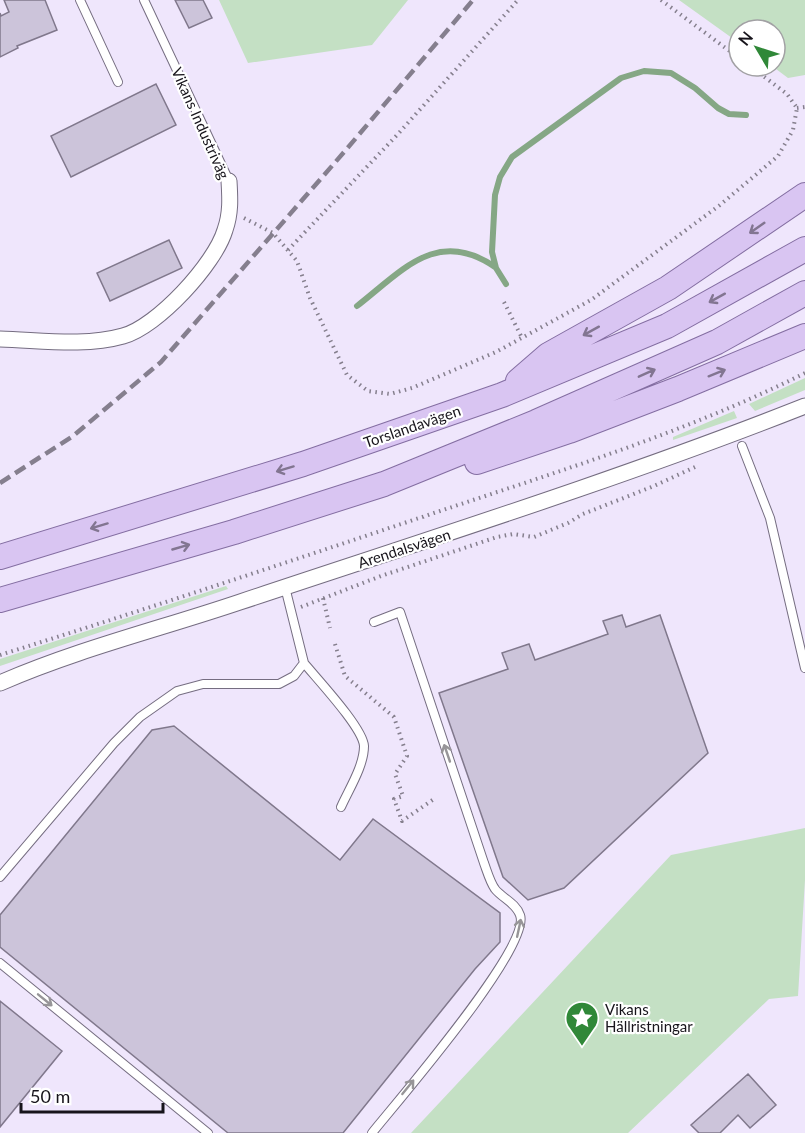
<svg xmlns="http://www.w3.org/2000/svg" width="805" height="1133" font-family="Lato,sans-serif">
<rect width="100%" height="100%" fill="#efe6fc"/>
<path fill="#c4e0c4" d="M219 0H408L372 45 248 63Z
M679 0H805V75L788 78 772 66H775V30H739V43Z
M805 378V390L755 411 749 404Z
M734 411 737 418 673 440V437Z
M226 586 228 589 0 666V659Z
M805 828V880L798 996 769 999 628 1133H411L671 855Z"/>
<g fill="none" stroke-linecap="round" stroke-linejoin="round">
<path stroke="#85a785" stroke-width="6" d="M506 284 496 268 492 252 495 195 500 177 512 157 621 78 644 71 671 73 695 88 718 108 729 114 746 115
M357 306C402 271 437 227 495 267"/>
</g>
<path fill="#ccc4da" stroke="#80788c" stroke-width="1.5" d="M4 0H45L57 30 17 46 18 48 0 57V13L1 16 9 12Z
M175 0H203L212 18 189 28Z
M156 84 176 125 71 177 51 136Z
M169 240 182 268 110 301 97 273Z
M622 615 626 627 660 615 708 753 564 888 528 900 503 877 439 693 508 669 502 653 529 644 535 660 608 634 603 621Z
M174 726 340 860 373 819 500 913V942L475 969 343 1133H228L0 947V915L152 730Z
M0 1001 62 1051 0 1127Z
M748 1074 776 1105 750 1128 738 1115 720 1133H699L691 1125Z"/>
<g fill="none" stroke-linecap="round" stroke-linejoin="round">
<g stroke="#756d81" stroke-width="10">
<path id="service" d="M80 0 118 82
M144 0 229 181
M742 446 770 518 805 668
M304 663C318 680 363 728 364 746 364 766 349 789 341 807
M0 877 114 743 140 717 177 691 203 684H279L294 676 304 663 285 587
M0 963 208 1133
M372 1133C396 1103 532 946 520 915 516 903 502 898 495 889 490 882 487 871 484 863L400 612 374 622"/>
</g>
<g stroke="#756d81" stroke-width="17">
<path id="minor" d="M0 339C40 340 84 347 123 336 157 327 215 264 225 230 231 213 230 198 229 181
M0 683C78 649 160 629 240 602 429 539 620 479 805 406"/>
</g>
<g stroke="#846ea2" stroke-width="26">
<path id="primary" d="M518 381 548 355 668 288 805 195
M477 462 569 431 678 389 805 336
M0 557 303 464 502 395 667 326 805 249
M0 600 234 532 384 484 536 422 717 342 805 293"/>
</g>
<path stroke="#857f8d" stroke-width="4" stroke-dasharray="1.5 4.5" stroke-linecap="butt" d="M661 0 739 58
M797 108 805 107
M244 218 273 233 297 261 310 298 347 375 368 391 390 394 412 388 496 352 591 300 720 205 778 156 793 130 797 108 787 94 750 66
M288 250 398 134 518 0
M504 302 522 338
M323 598 330 628
M301 607 381 576 497 537 513 534 534 537 568 523 583 514 654 486 695 467
M335 644 345 676 394 717 407 756 395 774 403 796 394 799 402 821 434 799
M0 655C147 609 294 560 440 511 563 470 689 431 805 373"/>
<use href="#service" stroke="#fff" stroke-width="8"/>
<use href="#minor" stroke="#fff" stroke-width="15"/>
<use href="#primary" stroke="#d9c5f2" stroke-width="24"/>
<path stroke="#857f8e" stroke-width="4.5" stroke-dasharray="12 6" stroke-linecap="butt" d="M0 483 73 436 161 362 345 151 473 0"/>
</g>
<defs><path id="oneway-shaft" d="M-6 0H5M1.5-3L5.5 0L1.5 3" fill="none" stroke-width="1.6" stroke-linecap="round" stroke-linejoin="round" transform="scale(1.5)"/></defs>
<g stroke="#827591">
<use href="#oneway-shaft" transform="translate(757 228) rotate(145)"/>
<use href="#oneway-shaft" transform="translate(717 298) rotate(151)"/>
<use href="#oneway-shaft" transform="translate(591 331) rotate(151)"/>
<use href="#oneway-shaft" transform="translate(647 373) rotate(-24)"/>
<use href="#oneway-shaft" transform="translate(717 373) rotate(-22)"/>
<use href="#oneway-shaft" transform="translate(285 469) rotate(163)"/>
<use href="#oneway-shaft" transform="translate(99 526) rotate(163)"/>
<use href="#oneway-shaft" transform="translate(181 547) rotate(-16)"/>
</g>
<g stroke="#979598">
<use href="#oneway-shaft" transform="translate(447 753) rotate(-109)"/>
<use href="#oneway-shaft" transform="translate(519 928) rotate(-78)"/>
<use href="#oneway-shaft" transform="translate(45 1000) rotate(39)"/>
<use href="#oneway-shaft" transform="translate(408 1087) rotate(-51)"/>
</g>
<defs>
<g id="sight-pin" transform="scale(1.725)"><path d="M0 17L-7.5 6A9.5 9.5 0 1 1 7.5 6Z" fill="#308838" stroke="#fff"/><path d="M0-6L1.8-2.2L6-1.7L2.9 1.2L3.7 5.4L0 3.3L-3.7 5.4L-2.9 1.2L-6-1.7L-1.8-2.2Z" fill="#fff"/></g>
</defs>
<g fill-rule="evenodd">
<use href="#sight-pin" x="582" y="1018"/>
</g>
<g text-anchor="middle" dominant-baseline="central" stroke-width="4.5" stroke-linejoin="round" paint-order="stroke">
<g font-size="15" fill="#17141b" stroke="#fff">
<text transform="translate(201 123) rotate(66)">Vikans Industriväg</text>
<text transform="translate(412 426) rotate(-19)">Torslandavägen</text>
<text transform="translate(404 548) rotate(-18)">Arendalsvägen</text>
</g>
<g font-size="15" fill="#17141b" stroke="#fff" text-anchor="start">
<text x="605" y="1009">Vikans<tspan x="605" dy="17">Hällristningar</tspan></text>
</g>
</g>
<g transform="translate(757 48) rotate(309)"><circle r="28" fill="#ffffff" stroke="#a2a1a4" stroke-width="1.5"/>
<path d="M0-4.5L10 22L0 15L-10 22Z" fill="#308838"/>
<text y="-9" font-size="16" font-weight="bold" text-anchor="middle" fill="#17141b">N</text>
</g>
<path d="M21 1103v9h142v-9" fill="none" stroke="#17141b" stroke-width="3"/>
<text x="30" y="1103" font-size="18" fill="#17141b" stroke="#ffffff" stroke-width="4.5" paint-order="stroke">50 m</text>
</svg>
